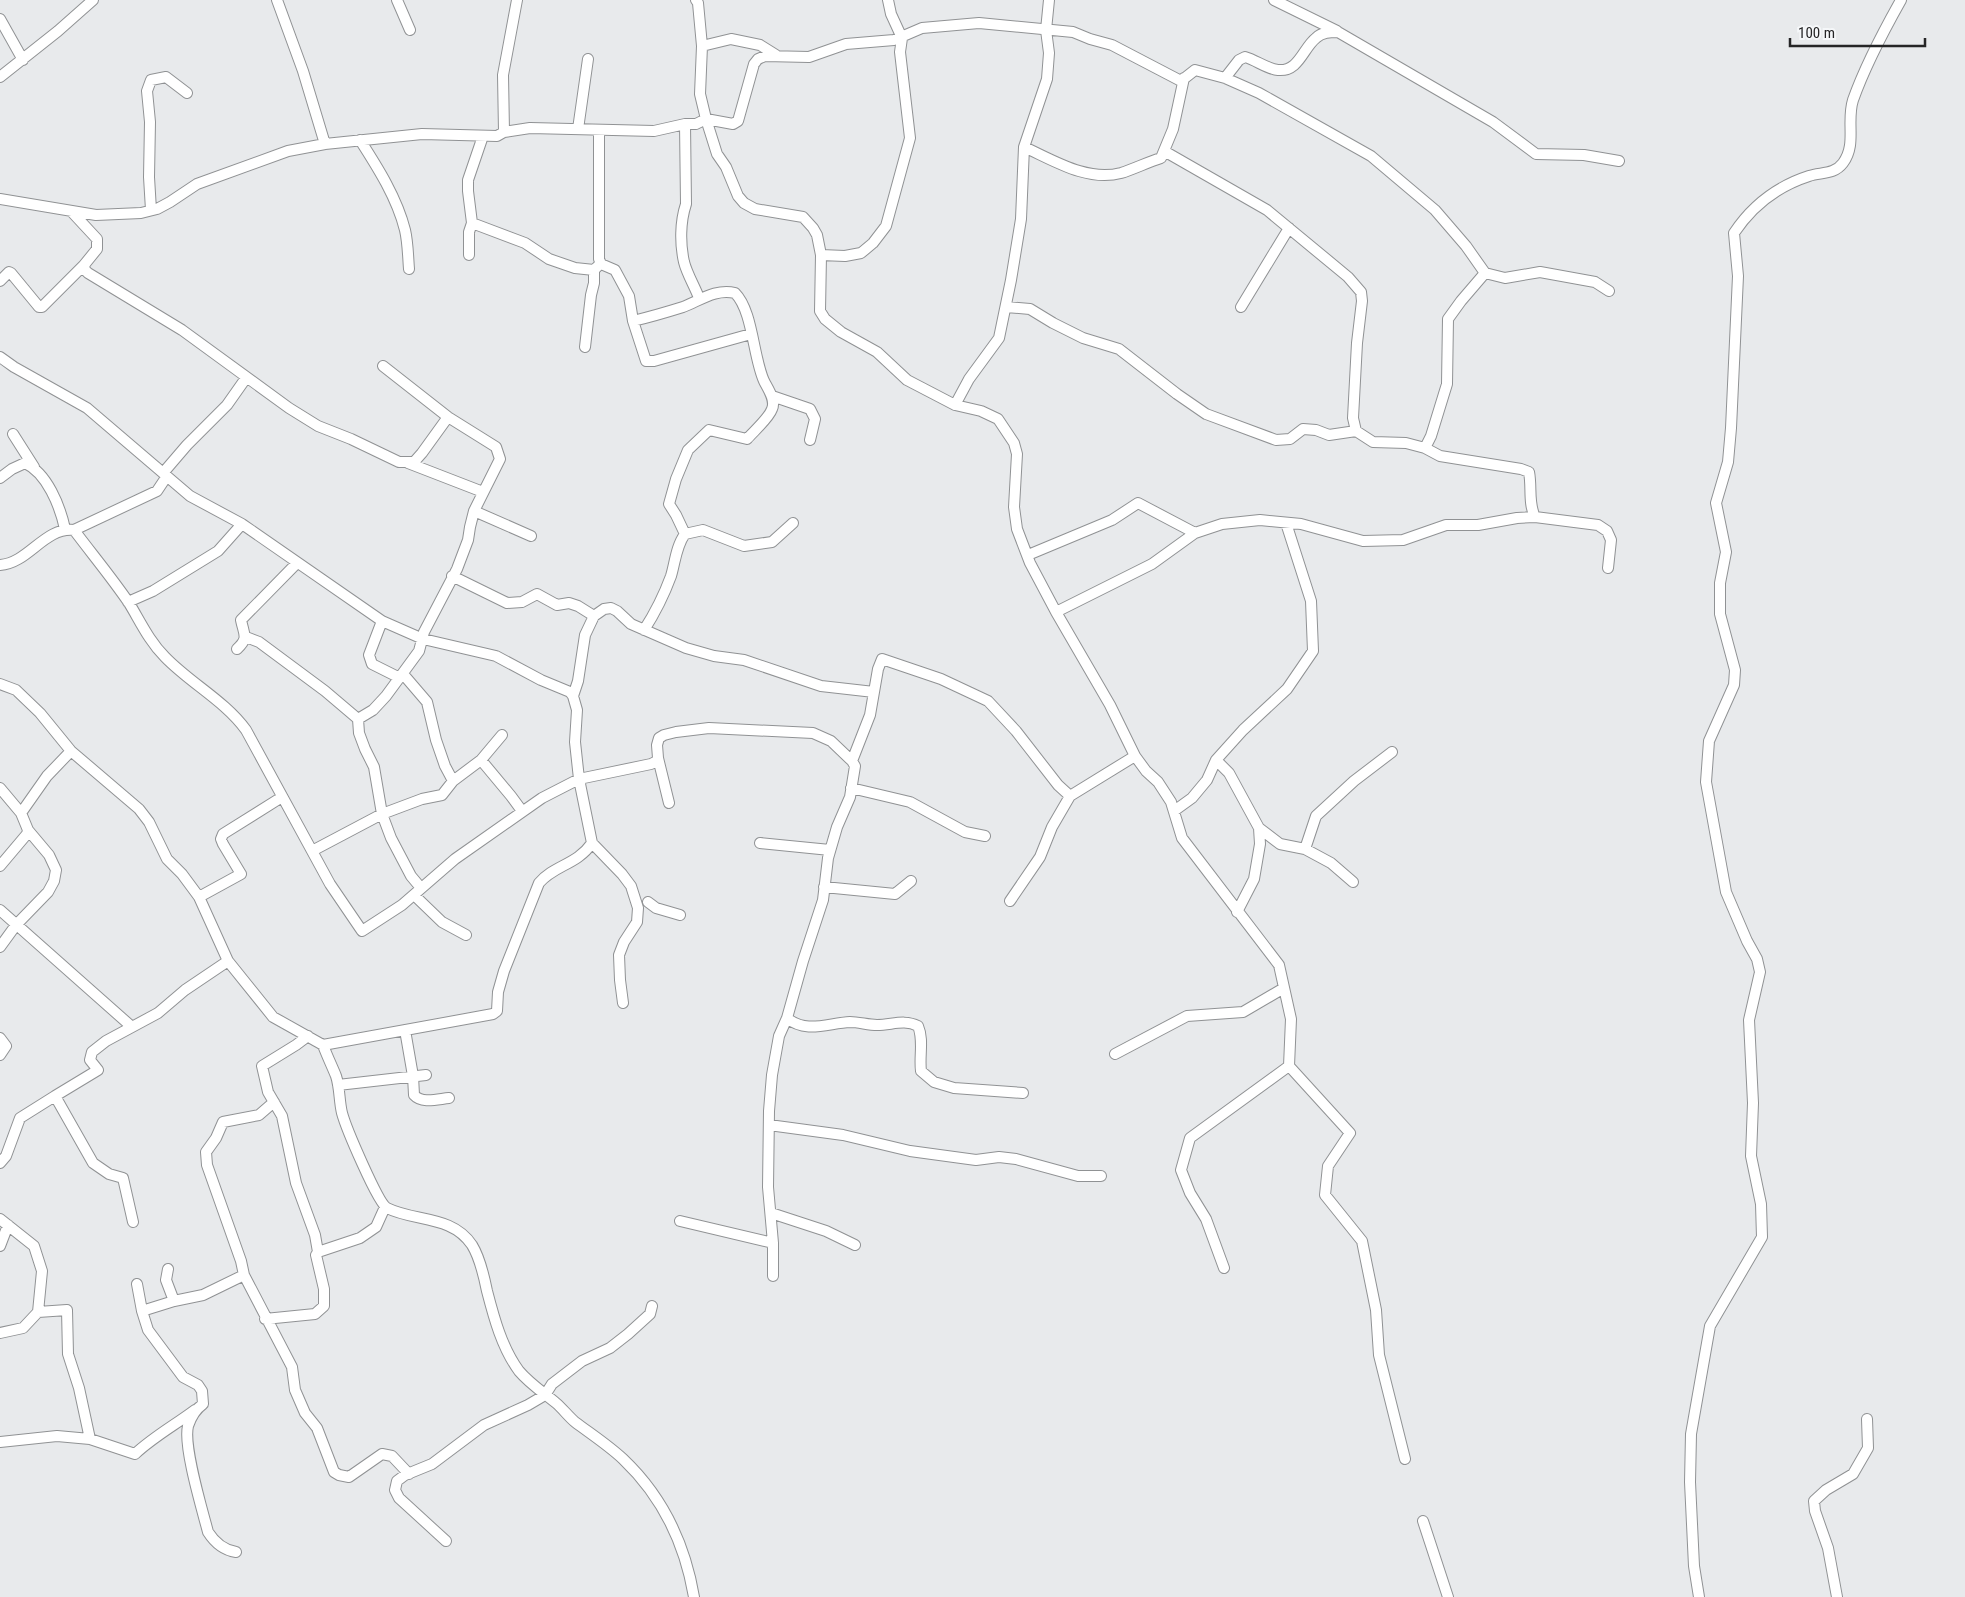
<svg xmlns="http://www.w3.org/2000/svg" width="1965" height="1597" font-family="'Roboto Condensed',sans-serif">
<rect width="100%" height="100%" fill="#e8eaec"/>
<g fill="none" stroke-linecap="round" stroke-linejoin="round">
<g stroke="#909294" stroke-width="12">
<path id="minor" d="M277 0 303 71 325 144
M397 0 410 30
M517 0 503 75 504 132 530 128 654 131 685 124H696L706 119 717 154 726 167 738 196 744 203 755 209 803 217 813 228 817 235 821 255 820 311 825 319 841 332 877 352 907 380 955 405 981 411 998 419 1014 443 1017 454 1014 507 1017 529 1030 563 1056 612 1110 705 1135 756 1146 771 1158 782 1171 802 1182 838 1279 965 1291 1019 1289 1066 1350 1133 1328 1166 1325 1195 1362 1241 1376 1310 1379 1355 1405 1459
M696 0 698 3 702 46 700 94 706 119 733 124 738 121 754 64 758 59 765 56 809 57 846 44 894 40 922 28 979 23 1073 32 1090 39 1112 45 1181 81 1195 70 1225 78 1259 93 1371 156 1435 210 1466 246 1485 273 1505 278 1540 272 1595 282 1609 291
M1274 0 1337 31
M0 19 23 60
M702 46 731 39 760 45 776 55
M0 77 58 31 93 0
M1225 78 1239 60 1245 57C1256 60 1267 69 1278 70 1299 72 1303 48 1316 38 1322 32 1330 32 1338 32L1493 122 1536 154 1584 155 1619 161
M685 124 686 204C680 222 680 244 684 262 687 274 695 287 699 298
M578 129 588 59
M599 130V259L601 264 615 270 629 296 633 321C650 317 667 312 683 307 699 301 716 288 735 293 753 311 753 357 764 381 768 389 776 400 772 409 769 418 754 431 747 439L709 430 688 450 676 479 669 504 676 515 685 534
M360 140C378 168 397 198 405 230 408 243 408 257 409 269
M1024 147C1053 160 1087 182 1121 173 1134 169 1148 162 1161 158L1173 129 1184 78
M1164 151 1267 210 1348 277 1361 292 1362 301 1357 343 1353 418 1356 431 1373 442 1406 443 1425 448 1440 456 1521 469 1529 472C1532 487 1528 503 1535 517L1598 525 1607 531 1611 540 1608 568
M0 199 96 215 141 213 157 209 170 202 197 184 288 151 325 144 422 134 497 136 504 132
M151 210 149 177 150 122 147 91 151 80 166 77 187 93
M71 211 97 239V249L84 265 85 270 88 273 182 330 289 408 318 426 351 439 399 462H414L422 453 448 417
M472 223 525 243 549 259 575 268 594 270
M469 255V232L472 223 468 191V180L483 136
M821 255 845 256 861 253 873 243 886 226 910 138 900 52 902 38 891 14 888 0
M0 281 9 272 11 273 39 307H42L84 265
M1006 307 1030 309 1053 323 1083 338 1119 349 1177 394 1206 414 1276 440 1290 439 1303 429 1316 430 1329 435 1356 431
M1241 307 1289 228
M633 321 646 361H654L751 334
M585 347 591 295 594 283V270L598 266
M0 357 14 367 87 408 190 496 242 524 382 621 423 639 496 656 541 680 570 692 573 696 577 710 575 742 579 779 592 843 622 874 631 886 638 908 637 922 624 942 619 955 620 980 623 1003
M772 396 810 409 815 419 810 440
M955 405 969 379 999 338 1011 280 1021 219 1024 147 1047 79 1049 53 1046 30 1049 0
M13 434 34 467
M1425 448 1431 436 1447 384 1448 319 1461 301 1485 273
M408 463 483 492
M163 473 187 445 227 405 246 378
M0 478 12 469 25 463C47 473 60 506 65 529
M474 511 531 536
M74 530C92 554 112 578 129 603 140 621 149 641 165 657 190 683 225 701 246 730L330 884 362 931 402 905 455 859 542 798 579 779 651 764 657 761 658 758
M1028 555 1112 520 1138 503 1195 533 1222 524 1260 520 1301 524 1363 541 1403 540 1446 525H1478L1517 518 1535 517
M0 565C29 563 44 527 74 530L157 491 167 476
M452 576 507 603 522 602 537 594 557 605 569 603 578 606 594 616
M128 602 153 591 218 551 242 524
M1056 612 1152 564 1195 533
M382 621 369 655 372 664 400 678
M644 630C655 613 664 595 671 576 675 563 676 546 685 534L703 530 744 546 772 542 793 523
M246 637 259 642 325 691 358 719 359 733 365 749 374 767 382 814 391 838 411 876 421 888
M237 649C249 638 244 635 241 620L297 563
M403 674 427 702 436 740 445 766 453 781
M0 684 16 690 40 713 71 751 139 809 149 822 167 859 182 874 199 897 228 961 273 1017 323 1045C327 1056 332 1066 336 1076 340 1088 339 1101 342 1113 346 1128 378 1203 387 1208 415 1222 452 1215 472 1245 480 1258 484 1276 487 1291 494 1318 502 1348 519 1371 530 1384 544 1393 556 1403 563 1409 568 1416 575 1422 591 1434 608 1445 623 1459 662 1496 685 1544 694 1597
M573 696 578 681 585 635 594 616 604 609 611 608 617 611 631 624 686 648 714 656 744 660 821 686 874 692
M358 719 373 710 386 696 419 651 424 632 457 569 468 540 470 527 474 511 500 459 496 447 448 417 383 366
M481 760 511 796 522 811
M1216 760 1229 773 1259 828 1260 844 1254 879 1237 912
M852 761 870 715 878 669 882 659 941 679 988 701 1016 731 1058 785 1070 796
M0 788 21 813
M851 788 910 802 965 832 985 836
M669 803 658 758 657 745 659 738 664 735 676 732 709 728 813 733 831 741 852 761 855 766 850 797 837 827 828 858 823 900 803 961 787 1018 779 1036 772 1075 769 1111 768 1187 773 1243V1276
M1174 811 1192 798 1207 780 1216 760 1243 730 1287 689 1313 651 1311 601 1286 523
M1259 828 1280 844 1305 849 1331 863 1353 882
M760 843 830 850
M1305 849 1316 816 1354 781 1392 752
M312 851 382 814 422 799 442 795 453 781 481 760 502 735
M0 866 27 834 28 830
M824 887 895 894 911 881
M414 895 442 922 466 935
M199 897 241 874 223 844 221 839 223 834 282 797
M1010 901 1040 857 1052 827 1070 796 1135 756
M648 902 656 908 680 915
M0 910 132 1027
M0 947 16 925 48 892 54 881 56 870 49 855 28 830 21 813 47 776 71 751
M787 1018C806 1034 828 1023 850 1022 859 1022 868 1025 877 1025 892 1025 904 1019 918 1026 924 1040 919 1056 921 1071L934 1082 954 1088 1023 1093
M405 1030 413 1076 414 1095C422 1104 438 1099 449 1098
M308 1036 296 1045 262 1066 268 1092 282 1116 296 1183 315 1235 318 1252
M0 1038 6 1046 0 1055
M323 1045 493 1014 497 1011 498 992 504 971 539 883C554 865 577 865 592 843
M1115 1054 1187 1016 1243 1012 1284 988
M338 1085 426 1075
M274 1102 259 1115 223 1122 216 1138 206 1152 207 1165 241 1261 244 1275 292 1367 295 1390 305 1413 317 1428 334 1472 339 1475 349 1477 382 1454 392 1456 409 1474
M769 1125 843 1135 910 1151 976 1160 999 1157 1016 1159 1078 1176H1101
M0 1163 6 1156 20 1118 55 1096
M771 1213 826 1231 855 1245
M0 1219 34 1246 42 1271 38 1312
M680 1221 773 1243
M133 1222 123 1178 109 1174 93 1163 55 1096 98 1070 90 1060 92 1052 106 1041 158 1013 185 990 228 961
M0 1246 8 1225
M1224 1268 1206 1219 1190 1193 1181 1170 1190 1138 1289 1066
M168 1269 166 1280 174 1301 142 1311 148 1330 183 1377 198 1385 202 1391 203 1404C196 1409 191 1417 188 1426 183 1446 202 1509 208 1532 215 1543 223 1550 236 1552
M137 1284 142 1311
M174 1301 203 1295 244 1275
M265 1319 315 1314 324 1306V1289L316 1255 318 1252 360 1238 376 1227 385 1207
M0 1333 23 1328 38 1312 67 1310 68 1354 79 1388 90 1439
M0 1442 57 1436 90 1439 135 1454C153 1437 175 1425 195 1410
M1423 1521 1448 1597
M446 1541 399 1498 395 1490 397 1481 405 1475 432 1464 484 1425 528 1405 545 1395 552 1384 582 1361 610 1348 628 1334 650 1314 652 1306
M1699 1597 1694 1566 1690 1482 1691 1434 1710 1326 1762 1237 1761 1204 1751 1156 1753 1103 1749 1020 1760 972 1757 959 1747 941 1726 892 1706 782 1709 741 1734 685 1735 670 1720 614V583L1726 552 1716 503 1728 462 1731 428 1738 276 1734 233C1752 206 1778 186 1809 176 1821 172 1834 175 1843 163 1857 144 1846 122 1853 100 1865 66 1883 32 1901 0
M1837 1597 1828 1548 1815 1511 1814 1501 1826 1490 1853 1474 1868 1448 1867 1419"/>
</g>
<use href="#minor" stroke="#fff" stroke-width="10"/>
</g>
<path d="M1790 38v8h135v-8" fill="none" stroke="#252526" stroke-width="2.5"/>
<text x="1798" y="38" font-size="15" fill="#252526" stroke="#f5f7f9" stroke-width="4" paint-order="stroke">100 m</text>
</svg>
